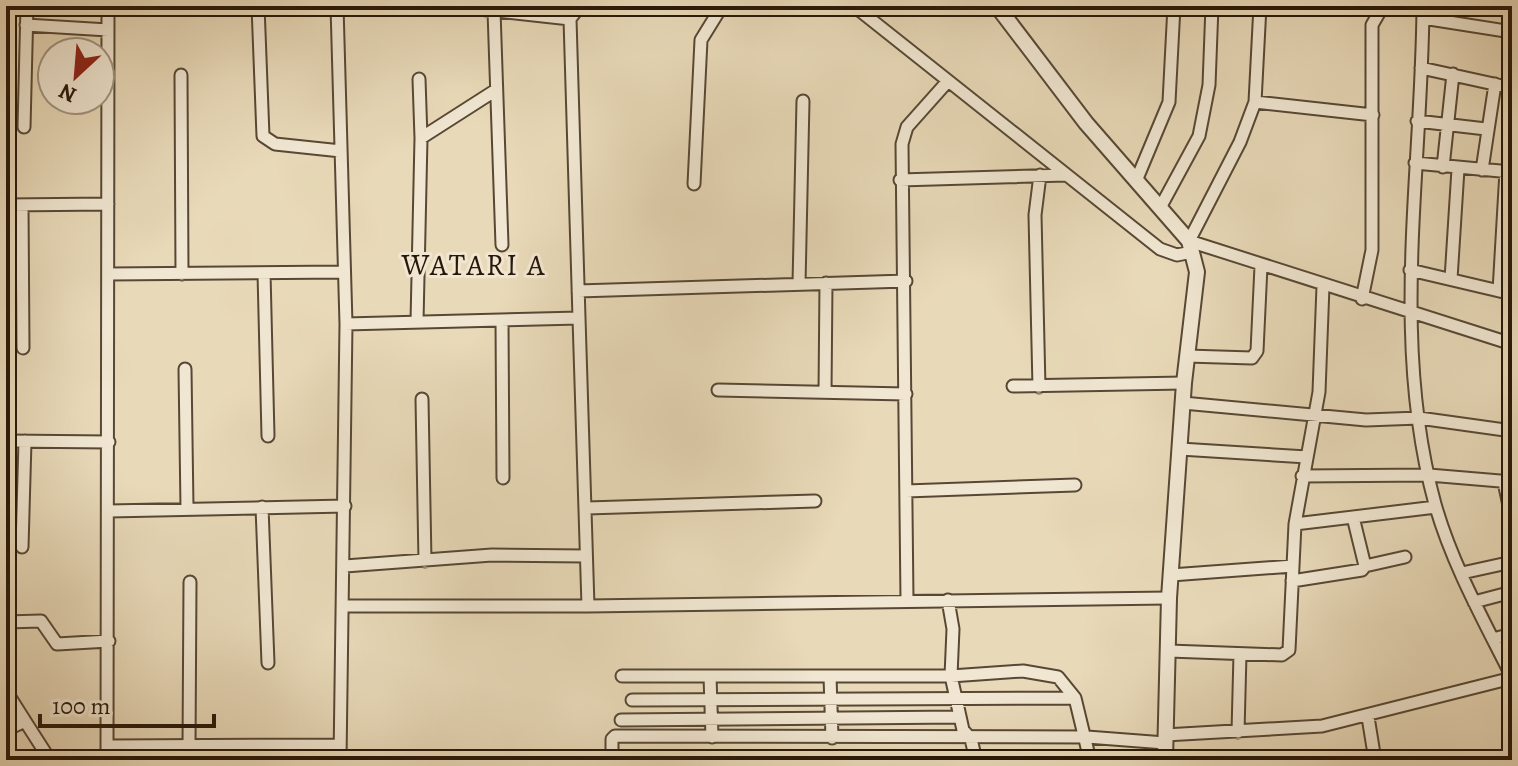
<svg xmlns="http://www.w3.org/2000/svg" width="1518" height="766" font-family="Alegreya,serif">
<rect width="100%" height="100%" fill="#e8d9b8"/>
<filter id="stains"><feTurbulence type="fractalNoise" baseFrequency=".0025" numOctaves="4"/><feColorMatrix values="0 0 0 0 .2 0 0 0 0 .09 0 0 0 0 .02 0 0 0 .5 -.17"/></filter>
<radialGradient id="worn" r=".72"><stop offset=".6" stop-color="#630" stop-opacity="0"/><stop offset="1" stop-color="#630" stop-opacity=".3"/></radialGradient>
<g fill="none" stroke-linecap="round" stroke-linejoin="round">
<g stroke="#574835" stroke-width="15">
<path id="minor" d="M258 6 263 136 275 144 341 151
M337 6 346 324 340 760
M451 6 570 19
M854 6 1160 249 1177 255 1192 252
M1260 6 1255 102 1240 142 1189 241 1512 344
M1423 6C1422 172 1390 340 1435 504 1452 564 1484 621 1512 677
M494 11 502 245
M1423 18 1512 32
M26 25 108 30
M1421 68 1512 88
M181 75 182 274
M1255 102 1373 115
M1417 121 1486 129
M24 127 27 6
M421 138 496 90
M1415 163 1511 172
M1443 167 1453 74
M1482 170 1495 84
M900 180 1065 175
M1136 181 1169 102 1174 6
M694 184 701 40 722 6
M6 205 108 204
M22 205 23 348
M1160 208 1199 136 1209 85 1212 6
M1410 270 1512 294
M264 273 268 436
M109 274 344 272
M1451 279 1458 169
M799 284 803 101
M578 291 906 281
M1499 291 1506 171
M1362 299 1372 250V25L1383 6
M579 318 570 19 580 6
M502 321 503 478
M417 322 421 138 419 79
M346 324 579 318 588 606 1169 598
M1187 356 1252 358 1257 351 1261 266
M185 369 187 508
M1013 386 1184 383
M1039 387 1035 215 1040 175
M718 390 906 394
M825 392 826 283
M422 399 425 561
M1183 403 1366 420 1419 418 1512 431
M6 441 109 442
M1180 449 1307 457
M1302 476 1429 475 1512 482
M1504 482 1512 520
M906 491 1075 485
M262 507 268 663
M587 508 815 501
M109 511 345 506
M1295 524 1436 507
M22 547 25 441
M345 566 492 555 586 556
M1365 566 1405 557
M1462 573 1512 562
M1171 575 1293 566
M1292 581 1362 570 1365 566 1353 517
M907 600 902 144 907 127 948 81
M948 600 953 629 951 676 963 730 971 739 976 760
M1474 602 1512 592
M344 606H588
M6 622 41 621 57 644 109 641
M1493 639 1512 634
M1169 651 1282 655 1289 650 1295 524 1319 392 1323 286
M622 676H951L1023 671 1058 677 1075 698 1090 760
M710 676 712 737
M830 676 832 738
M6 691 25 721 6 730
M632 700 1075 698
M1368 717 1375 760
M621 720 960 717
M25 721 50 760
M1238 732 1240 654
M1165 735 1322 726 1512 678
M108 746 340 745
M189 747 190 582
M269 747V760
M612 757 1090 759
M107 760 108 6
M612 760V739L615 736 1087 737 1165 743"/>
</g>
<g stroke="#574835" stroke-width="18">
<path id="tertiary" d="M997 6 1086 123 1189 241 1197 272 1184 383 1169 598 1165 760"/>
</g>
<use href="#minor" stroke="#f0e6d1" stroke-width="11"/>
<use href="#tertiary" stroke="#f0e6d1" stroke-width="14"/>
</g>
<g text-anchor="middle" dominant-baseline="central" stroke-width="6" stroke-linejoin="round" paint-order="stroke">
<g font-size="30" letter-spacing="2" fill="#271809" stroke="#f0e6d1">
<text x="474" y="265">WATARI A</text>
</g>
</g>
<rect width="1518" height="766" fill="none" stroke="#e8d9b8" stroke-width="32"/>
<rect x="8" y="8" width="1502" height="750" fill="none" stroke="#271809" stroke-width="4"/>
<rect x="16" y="16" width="1486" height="734" fill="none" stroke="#271809" stroke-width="2"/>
<g transform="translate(76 76) rotate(206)"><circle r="38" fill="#f0e6d1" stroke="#a09481" stroke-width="2"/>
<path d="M0-6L14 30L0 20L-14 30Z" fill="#8f2418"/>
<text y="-12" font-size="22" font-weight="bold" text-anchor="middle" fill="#271809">N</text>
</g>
<path d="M40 714v12h174v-12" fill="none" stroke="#271809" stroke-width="4"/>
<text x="52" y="714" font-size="24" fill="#271809" stroke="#f0e6d1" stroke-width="6" paint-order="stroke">100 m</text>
<rect width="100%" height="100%" filter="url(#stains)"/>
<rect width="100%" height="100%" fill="url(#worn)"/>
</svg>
